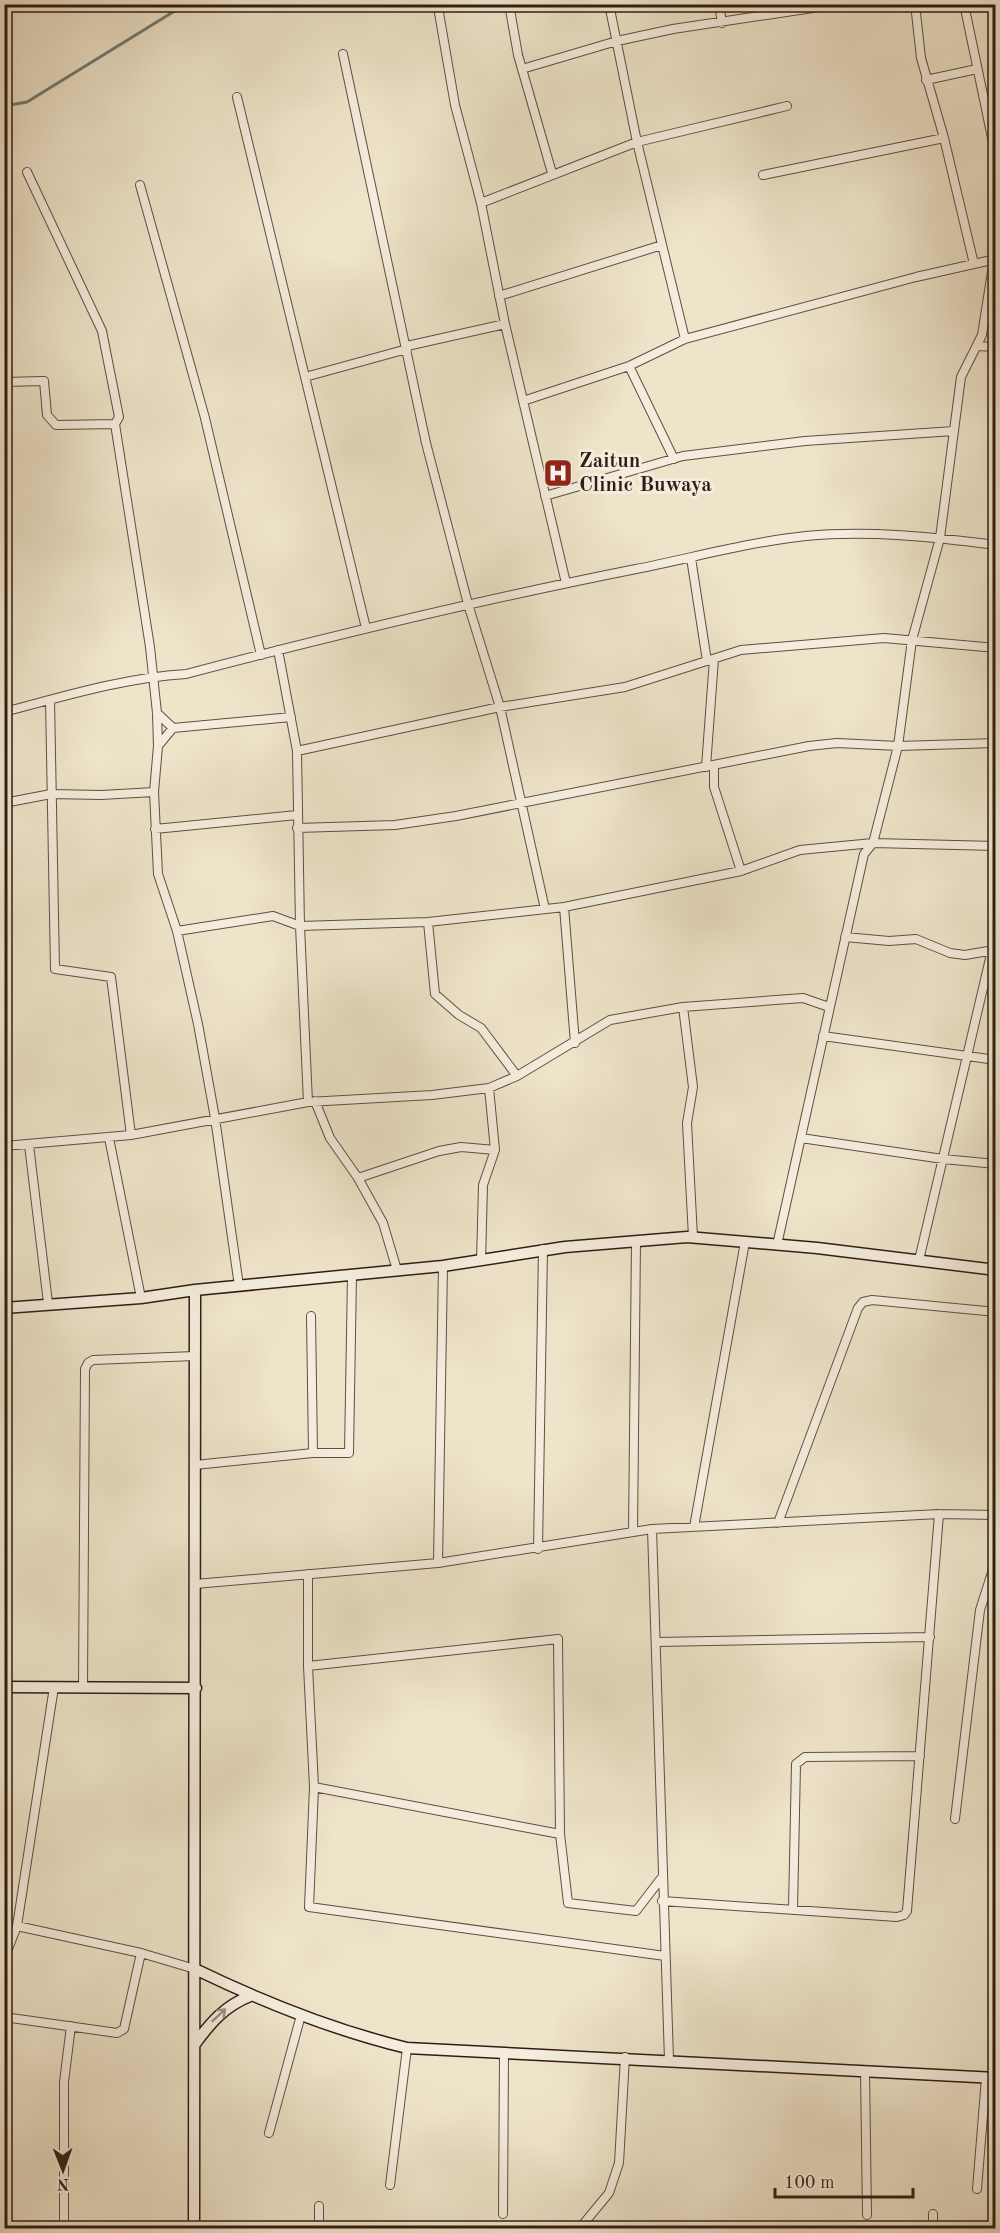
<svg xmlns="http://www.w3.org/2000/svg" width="1000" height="2233" font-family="'Old Standard TT',serif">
<rect width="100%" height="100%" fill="#eee4ca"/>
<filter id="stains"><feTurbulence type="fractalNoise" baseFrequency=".00333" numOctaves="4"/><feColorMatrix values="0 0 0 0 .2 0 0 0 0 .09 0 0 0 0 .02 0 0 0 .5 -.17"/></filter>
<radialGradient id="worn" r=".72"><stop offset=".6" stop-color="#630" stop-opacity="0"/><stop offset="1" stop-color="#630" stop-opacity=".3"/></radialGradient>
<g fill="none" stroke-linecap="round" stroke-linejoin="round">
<path stroke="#6f7d76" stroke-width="3" d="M4 106 27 102 186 4"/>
<g stroke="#604e42" stroke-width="10">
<path id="street" d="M509 4 518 55 552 173
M609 4 637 142 685 339
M719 4 722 23
M915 4 921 58 944 138 974 264
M964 4 996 157
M439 13 455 105 481 203 505 324 566 583
M343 54 426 443 468 604 500 707 545 909
M522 69 617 41 673 29 839 4
M926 80 977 69
M237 97 366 628
M27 172 102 331 119 417 115 424 150 647 157 713 158 746 154 792 158 874 177 931 198 1024 215 1118 239 1286
M763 175 944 138
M140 185 205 418 261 655
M481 203 637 142 787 106
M499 296 662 245
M407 346 505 324
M977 346 996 347
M629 366 674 459
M305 377 407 349
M4 382 44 381 47 415 56 425 115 424
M523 401 629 366 685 339 916 277 996 259
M545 496 683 456 805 441 954 431
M691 558 707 661
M278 650 297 751 300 926 308 1102
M50 700 55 969 111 977 131 1135
M4 712C65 696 123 678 186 674 335 635 485 599 636 569 692 558 749 542 806 536 868 530 934 537 996 545
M157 713 173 728
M158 746 173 728 291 717
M297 751 500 707 625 687 741 650 884 638 996 648
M714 765V787L741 871
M706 767 714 659
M4 803 51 794 101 795 154 792
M297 828 395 825 456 816 809 746 837 743 898 746 996 743
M155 829 297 815
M564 907 575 1043
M428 922 435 994 459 1015 481 1028 517 1076
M177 931 273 916 300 926 428 922 564 907 741 871 800 850 873 843 996 846
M845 937 889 941 916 939 950 953 965 955 994 950
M683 1007 693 1087 687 1123 693 1237
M823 1036 996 1060
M315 1101 330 1138 358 1178 383 1223 397 1270
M109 1138 141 1298
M801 1138 943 1159 996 1164
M29 1145 48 1303
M4 1146 131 1135 308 1102 432 1095 489 1088 517 1076 610 1020 683 1007 803 998 829 1007
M358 1178 439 1151 461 1147 495 1150
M777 1245 864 854 873 843 898 746 912 640 940 538 961 377 982 335 994 259
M919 1260 996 933
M481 1261 483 1185 495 1150 489 1088
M311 1316 313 1453
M195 1465 313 1453H349L352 1275
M778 1523 858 1308 863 1302 872 1300 996 1312
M694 1527 745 1242
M652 1529 669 2060
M633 1532 636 1241
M538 1549 543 1249
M438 1563 443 1266
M308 1574V1666L314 1787 309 1907 665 1956
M195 1584 438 1563 652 1529 939 1514 996 1515
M657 1642 930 1637
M308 1666 558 1639 560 1834
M83 1687 85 1369 88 1363 93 1360 195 1356
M314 1787 560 1834 568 1903 636 1911 663 1876
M955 1819 980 1610 996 1560
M662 1901 897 1917 904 1915 907 1911 939 1514
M793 1910 796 1764 805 1757 920 1756
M17 1926 141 1953 195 1969
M4 1959 17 1926 54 1687
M4 2017 117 2033 124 2029 141 1953
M865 2071 867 2215
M269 2133 301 2015
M390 2185 407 2048
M977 2189 986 2078
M319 2206V2228
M503 2214 504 2053
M64 2228V2082L71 2026
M580 2228 609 2193 619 2163 625 2057
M933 2228V2214"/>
</g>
<g stroke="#311c14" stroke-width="13">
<path id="secondary" d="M4 1308 141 1298 195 1290
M4 1687 196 1688
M195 1969C263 2002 333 2030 407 2048L996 2078
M195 2044C211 2022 225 2006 250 1996
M194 2228 195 1290 443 1266 565 1247 687 1237 817 1248 996 1270"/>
</g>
<use href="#street" stroke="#f4eddd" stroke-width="8"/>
<use href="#secondary" stroke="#f4eddd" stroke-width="10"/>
</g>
<defs><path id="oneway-shaft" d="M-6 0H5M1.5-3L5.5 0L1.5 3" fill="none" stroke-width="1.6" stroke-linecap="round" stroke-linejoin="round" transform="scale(1.5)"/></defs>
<use stroke="#9c8f83" href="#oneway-shaft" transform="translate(219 2015) rotate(-43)"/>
<defs>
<g id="hospital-square" transform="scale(1.5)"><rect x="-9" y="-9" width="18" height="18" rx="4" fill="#8f2418" stroke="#f4eddd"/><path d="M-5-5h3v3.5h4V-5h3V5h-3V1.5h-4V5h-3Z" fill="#fff"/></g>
</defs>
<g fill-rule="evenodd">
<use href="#hospital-square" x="558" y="473"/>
</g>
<g text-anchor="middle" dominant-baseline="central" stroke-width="6" stroke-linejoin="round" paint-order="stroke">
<g font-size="21" font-weight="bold" fill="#311c14" stroke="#f4eddd" text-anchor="start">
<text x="579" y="461">Zaitun<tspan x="579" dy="24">Clinic Buwaya</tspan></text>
</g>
</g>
<rect width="1000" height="2233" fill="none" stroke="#eee4ca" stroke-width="24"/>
<rect x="6" y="6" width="988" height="2221" fill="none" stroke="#311c14" stroke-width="3"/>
<rect x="12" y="12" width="976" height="2209" fill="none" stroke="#311c14" stroke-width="1.5"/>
<g transform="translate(63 2170) rotate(179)" stroke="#f4eddd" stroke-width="4.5" paint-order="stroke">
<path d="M0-4.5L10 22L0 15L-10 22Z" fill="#311c14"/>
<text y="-9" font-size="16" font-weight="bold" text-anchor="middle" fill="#311c14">N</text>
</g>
<path d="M775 2188v9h138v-9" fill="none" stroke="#311c14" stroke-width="3"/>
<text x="784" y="2188" font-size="18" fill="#311c14" stroke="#f4eddd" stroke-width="4.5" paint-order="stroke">100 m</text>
<rect width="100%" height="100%" filter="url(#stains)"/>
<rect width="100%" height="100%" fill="url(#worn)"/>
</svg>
